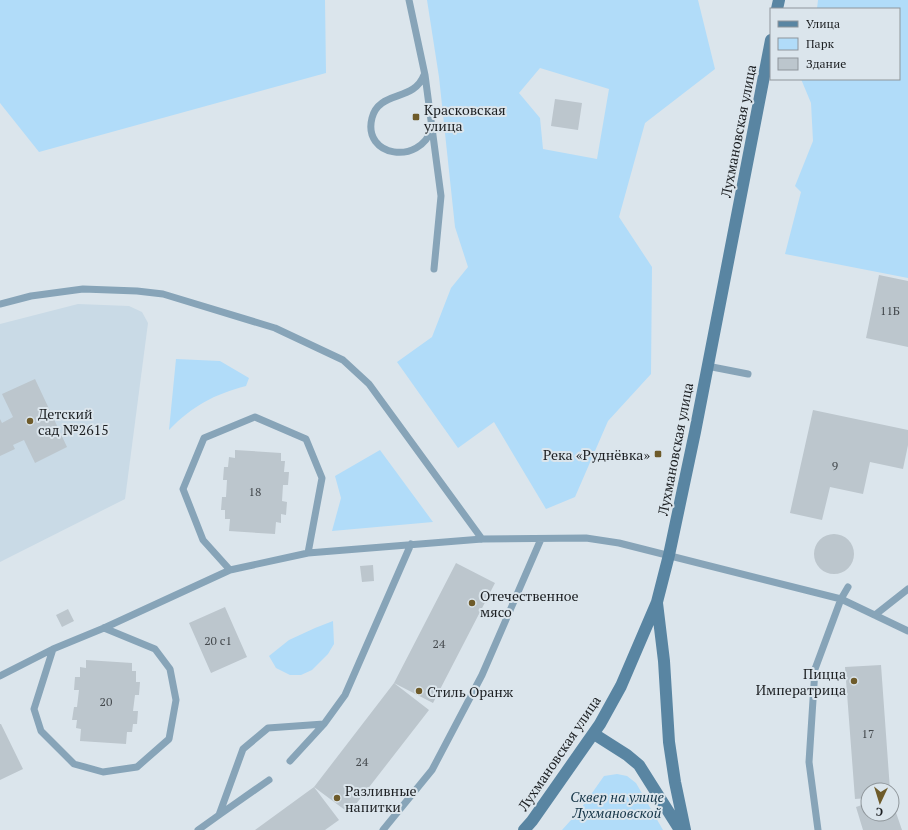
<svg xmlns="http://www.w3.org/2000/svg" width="908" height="830" font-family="'PT Serif',serif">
<rect width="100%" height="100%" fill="#dbe5ec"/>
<path fill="#c9dae6" d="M78 304 129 306 142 312 148 323 125 499 0 562V324Z"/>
<path fill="#b1dcf9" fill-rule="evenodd" d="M0 0H325L326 73 39 152 0 103Z
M427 0H698L715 69 645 123 619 217 652 267 651 374 608 421 575 497 546 509 494 422 458 448 397 362 432 337 451 288 468 267 455 227 439 77ZM540 68 609 89 597 159 543 149 540 118 519 93Z
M818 0H908V278L785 254 801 192 795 186 813 141 811 103 801 79H899V9H817Z
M176 359 220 361 249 378 246 386C215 394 192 406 169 430Z
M380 450 433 522 332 531 341 498 335 476Z
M333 621 334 644 328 654 312 670 301 675H290L276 668 269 656 289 640 315 628Z
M617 774 627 776 636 783 663 830H562L580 810 604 776Z"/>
<path fill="#bcc6cd" d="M555 99 582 103 578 130 551 126Z
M879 275 908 281V347L866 338Z
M35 379 67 447 35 463 24 440 13 445 15 449 0 456V419L2 423 13 417 2 394Z
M813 410 908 430V445L903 469 870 462 863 494 830 487 822 520 790 513Z
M235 450 281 453V461H285L284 472H289L288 485H283L282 501 287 502 286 515 281 514V523L276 522 275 534 229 531 230 519H225V510H221L222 497H226L227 480H223L224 467H228L229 457 235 458Z
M814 554a20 20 0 1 1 40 0a20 20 0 1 1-40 0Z
M456 563 495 583 433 703 394 683Z
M373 565 374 581 362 582 360 566Z
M225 607 247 657 211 673 189 623Z
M68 609 74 621 62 627 56 615Z
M86 660 132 663V671H136V682H140L139 695H135L133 711H138L137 724H133L132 732H127L126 744 80 741 81 729 76 728 77 720H72L74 707H77L79 690H74L75 677H80V667L86 668Z
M881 665 890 790H868V798L855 799 845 667Z
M394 683 429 710 349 813 314 787 339 820 325 830H255L314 787Z
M0 724H1L23 769 0 780Z
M892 801 902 830H863L856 807 868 803V814H892Z"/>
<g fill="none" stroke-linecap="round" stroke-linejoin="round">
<path stroke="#87a4b8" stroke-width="7" d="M409 0 425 75 441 196 434 269
M424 75C414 102 379 90 372 118 362 157 420 166 432 128
M0 304 31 296 83 289 137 291 163 294 275 328 343 360 369 384 482 539
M707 366 748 374
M230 570 203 540 183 489 204 438 255 417 306 439 322 478 308 553
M875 615 908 589
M53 649 34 709 41 731 74 764 103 772 137 767 169 739 176 700 170 669 155 649 104 628
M0 676 53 649 104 628 230 570 308 553 482 539 586 538 619 543 841 599 908 631
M290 761 324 724
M219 815 269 780
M198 830 219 815 243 749 268 728 324 724 345 695 411 544
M383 830 432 770 482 675 541 539
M818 830 809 762 815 669 841 599 848 587"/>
<path stroke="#5985a2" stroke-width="12" d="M777 9 779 0
M657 603 664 661 669 742 675 782 685 830
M594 734 627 755 639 765 680 830
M524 830 532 821 600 724 621 686 657 602 669 555 695 432 771 40"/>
</g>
<g fill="#6e5b2a" stroke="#dbe5ec" stroke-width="1.5">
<rect x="412" y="113" width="8" height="8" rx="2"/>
<circle cx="30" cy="421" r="4"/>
<rect x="654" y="450" width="8" height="8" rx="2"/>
<circle cx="472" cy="603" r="4"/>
<circle cx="854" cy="681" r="4"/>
<circle cx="419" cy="691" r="4"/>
<circle cx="337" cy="798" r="4"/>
</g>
<g text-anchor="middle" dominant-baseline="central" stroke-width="4" stroke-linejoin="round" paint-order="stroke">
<g font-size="12" fill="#44494d">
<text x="890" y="310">11Б</text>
<text x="835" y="465">9</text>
<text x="255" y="491">18</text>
<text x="218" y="640">20 с1</text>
<text x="439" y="643">24</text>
<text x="106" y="701">20</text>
<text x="868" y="733">17</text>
<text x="362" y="761">24</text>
</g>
<g font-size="14" fill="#1c1f22" stroke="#dbe5ec" text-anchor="start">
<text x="424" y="109">Красковская<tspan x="424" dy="16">улица</tspan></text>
<text x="38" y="413">Детский<tspan x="38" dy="16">сад №2615</tspan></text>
<text x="650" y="454" text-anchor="end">Река «Руднёвка»</text>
<text x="480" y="595">Отечественное<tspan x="480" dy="16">мясо</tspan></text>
<text x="846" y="673" text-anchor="end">Пицца<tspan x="846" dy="16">Императрица</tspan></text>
<text x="427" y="691">Стиль Оранж</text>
<text x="345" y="790">Разливные<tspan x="345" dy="16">напитки</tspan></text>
</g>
<g font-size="14" fill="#1c1f22" stroke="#dbe5ec">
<text transform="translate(738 131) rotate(-79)">Лухмановская улица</text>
<text transform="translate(675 449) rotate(-79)">Лухмановская улица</text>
<text transform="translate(559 753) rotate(-56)">Лухмановская улица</text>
</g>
<g font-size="14" font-style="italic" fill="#133346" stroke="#dbe5ec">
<text x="617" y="796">Сквер на улице<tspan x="617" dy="16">Лухмановской</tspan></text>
</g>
</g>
<rect x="770" y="8" width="130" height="72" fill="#dbe5ec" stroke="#8f969b"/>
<rect x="778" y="21" width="20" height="6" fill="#5985a2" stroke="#8f969b"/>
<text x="806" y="28" font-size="12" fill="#1c1f22">Улица</text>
<rect x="778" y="38" width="20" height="12" fill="#b1dcf9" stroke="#8f969b"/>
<text x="806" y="48" font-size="12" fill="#1c1f22">Парк</text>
<rect x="778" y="58" width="20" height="12" fill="#bcc6cd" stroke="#8f969b"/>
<text x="806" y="68" font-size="12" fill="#1c1f22">Здание</text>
<g transform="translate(880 802) rotate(184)"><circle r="19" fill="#dbe5ec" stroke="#8f969b"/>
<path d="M0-3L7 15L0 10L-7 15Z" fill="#6e5b2a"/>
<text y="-6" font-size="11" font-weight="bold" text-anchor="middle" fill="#1c1f22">С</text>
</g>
</svg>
